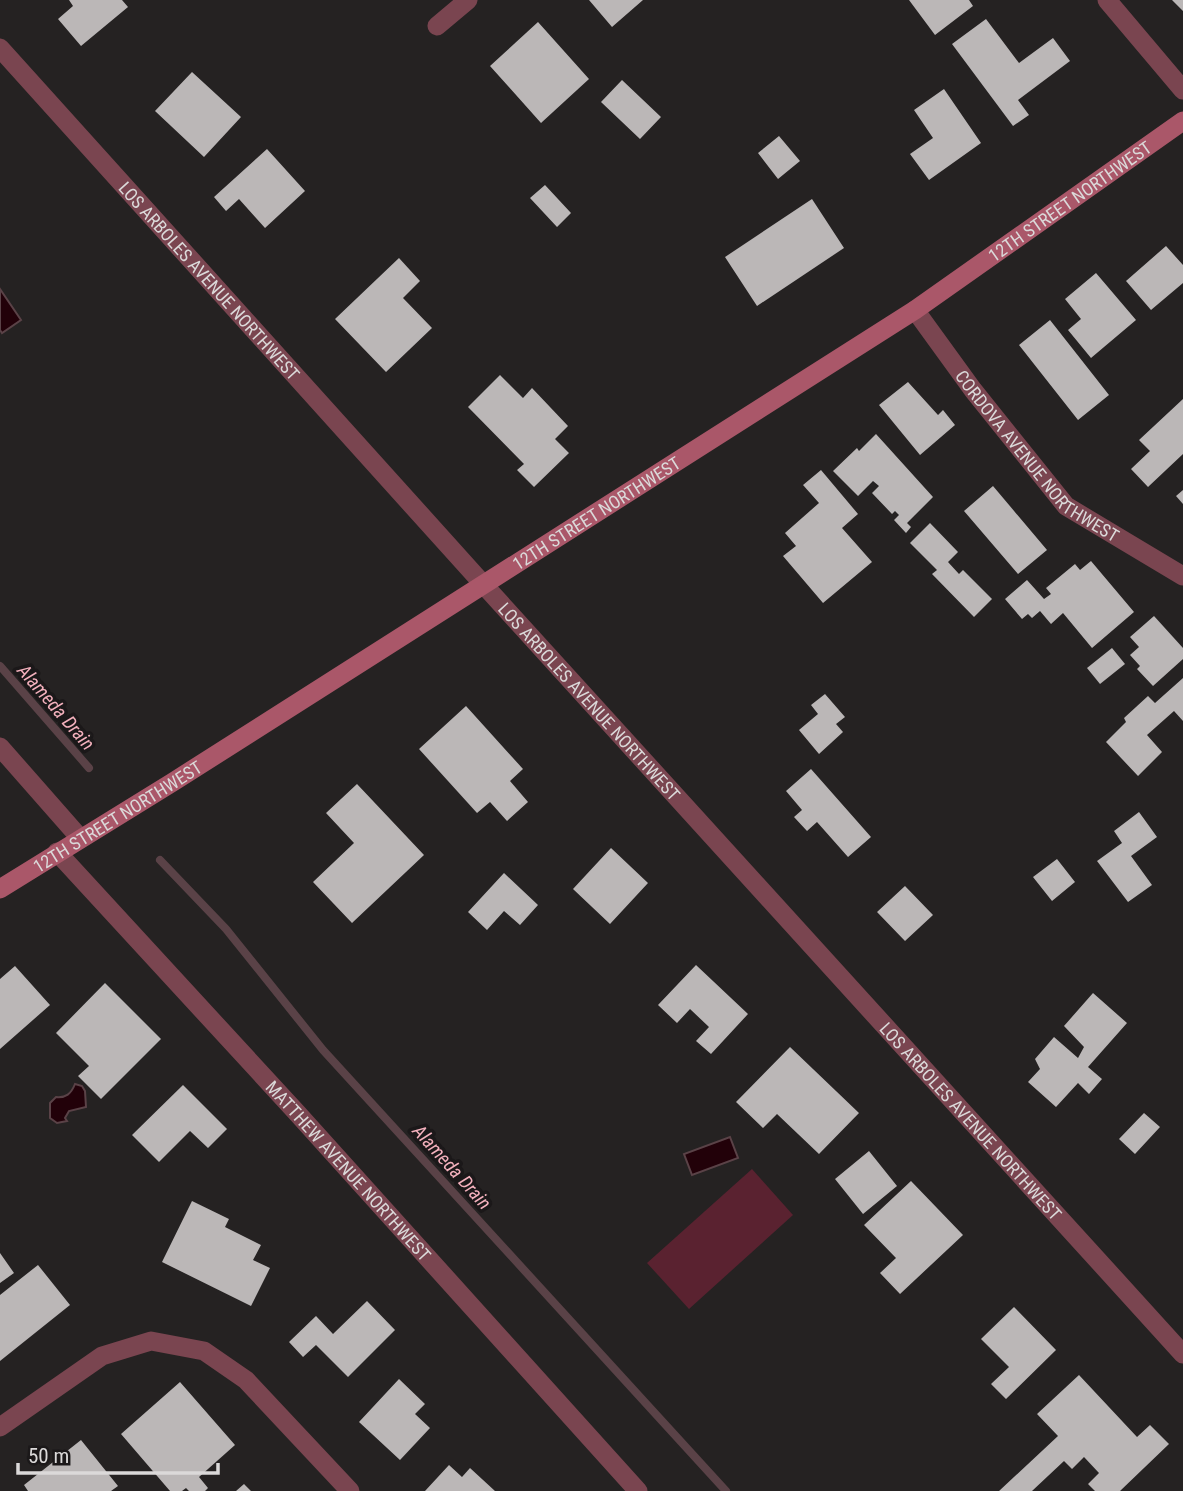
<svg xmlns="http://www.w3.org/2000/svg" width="1183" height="1491" font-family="'Roboto Condensed',sans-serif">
<rect width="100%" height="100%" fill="#252222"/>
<path fill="#5a2230" d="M752 1169 793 1215 689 1309 647 1263Z"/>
<path fill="#220109" stroke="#5a4247" stroke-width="2" d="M0 289 21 320 2 333 0 330Z
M75 1084 82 1086 85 1091 86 1107 69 1111 65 1118 67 1121 57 1123 50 1118V1103L56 1097C66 1098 71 1094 75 1084Z
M730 1137 738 1158 692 1175 684 1154Z"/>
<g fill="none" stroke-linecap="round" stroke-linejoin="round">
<path stroke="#5a4247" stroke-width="8" d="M0 666 89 768
M160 860 226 929 323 1050 726 1491"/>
</g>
<path fill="#bbb7b7" d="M69 0H122L128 7 81 46 58 19 73 6Z
M589 0H643L612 27Z
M909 0H969L973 6 935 35Z
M1172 0H1183V11Z
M986 19 1019 63 1053 38 1070 61 1018 100 1029 115 1013 126 952 44Z
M538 22 589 79 541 123 490 66Z
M192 72 241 117 204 157 155 111Z
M622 80 661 117 640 139 601 102Z
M944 89 981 143 929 180 910 154 933 138 914 110Z
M779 136 800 161 778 179 758 153Z
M267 149 305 191 265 228 239 199 226 211 214 197Z
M545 185 571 213 557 227 530 198Z
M812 199 844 248 757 306 725 257Z
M1166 246 1183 265V283L1151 310 1126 281Z
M399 258 420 281 403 298 432 328 386 372 335 319Z
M1096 273 1136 320 1091 358 1068 330 1081 319 1065 299Z
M1050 320 1109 395 1078 420 1019 345Z
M500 375 523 398 532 388 568 426 555 439 569 453 534 487 517 470 524 464 468 407Z
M908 382 938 415 943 410 955 425 920 455 879 405Z
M1183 399V454L1148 487 1131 469 1150 451 1139 440Z
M876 434 933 497 907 523 911 527 906 533 894 520 899 515 895 511 892 514 872 493 879 486 873 481 858 496 833 471 857 448 859 451Z
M821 470 858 514 842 528 872 562 823 603 783 556 796 546 785 533 819 503 803 485Z
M993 486 1047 550 1018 574 964 511Z
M1183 490V504L1176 496Z
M930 523 958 552 948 562 959 574 963 570 992 599 974 617 932 574 937 570 910 543Z
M1091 561 1134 612 1092 648 1063 613 1051 624 1040 611 1032 618 1028 614 1022 619 1005 599 1027 580 1044 599 1051 594 1046 588 1075 564 1080 570Z
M1154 616 1183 648V659L1153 686 1137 669 1140 666 1130 655 1139 647 1130 637Z
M1112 648 1125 664 1100 684 1087 668Z
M1183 678V721L1174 711 1147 735 1162 752 1138 776 1106 742 1126 722 1124 718 1148 696 1155 703Z
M825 694 845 717 836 724 843 732 819 754 799 730 818 714 811 705Z
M466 706 523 769 510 781 528 802 507 821 490 802 477 813 419 749Z
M811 769 871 837 848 857 817 822 807 831 794 817 802 810 786 791Z
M357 784 424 855 352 923 313 882 354 843 326 813Z
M1139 812 1157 837 1131 856 1152 885 1128 902 1097 861 1122 843 1114 831Z
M611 848 648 883 610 924 573 889Z
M1057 859 1075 882 1052 901 1033 877Z
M504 873 538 905 520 925 504 911 487 930 468 912Z
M905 886 933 915 905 941 877 912Z
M696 965 748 1014 711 1054 696 1041 709 1027 690 1009 677 1023 658 1005Z
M15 966 50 1005 0 1049V979Z
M105 983 161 1039 101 1099 78 1076 89 1066 56 1033Z
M1093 993 1127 1023 1088 1067 1102 1079 1089 1094 1078 1083 1056 1107 1028 1082 1040 1069 1035 1059 1054 1037 1078 1058 1084 1047 1064 1026Z
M790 1047 859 1113 819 1154 777 1114 763 1128 736 1102Z
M183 1085 227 1129 208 1148 190 1131 159 1162 132 1135Z
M1144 1113 1160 1127 1135 1154 1119 1139Z
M869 1151 897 1186 863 1214 835 1179Z
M911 1181 963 1235 900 1294 880 1273 896 1258 864 1225Z
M192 1201 229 1219 225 1227 261 1245 253 1260 270 1268 251 1306 162 1262Z
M0 1253 14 1273 0 1283Z
M38 1265 70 1305 0 1361V1295Z
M367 1301 395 1330 348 1377 316 1345 303 1357 289 1342 316 1316 333 1334Z
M1014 1307 1056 1350 1006 1399 991 1384 1009 1367 981 1339Z
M1079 1375 1137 1437 1150 1425 1169 1444 1120 1491H1095L1088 1484 1099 1473 1084 1457 1072 1469 1064 1461 1032 1491H999L1058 1436 1037 1414Z
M399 1379 425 1404 415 1414 430 1428 400 1460 359 1422Z
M180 1382 235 1445 199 1477 208 1488 205 1491H189L186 1488 182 1491H170L121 1434Z
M81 1440 118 1486 111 1491H28L24 1485Z
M449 1465 462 1477 470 1468 495 1491H425Z
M244 1484 251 1491H236Z"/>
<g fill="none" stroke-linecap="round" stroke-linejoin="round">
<g stroke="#7a4550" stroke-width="19">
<path d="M1107 0 1183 90"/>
<path d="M437 26 468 0"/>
<path id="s1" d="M0 48 483 584 1183 1354"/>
<path id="s2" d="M915 310 973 390 1066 506 1183 576"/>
<path d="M0 747 80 838"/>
<path d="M0 1427 102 1356 151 1341 204 1351 246 1380 350 1491"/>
</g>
<path stroke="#7a4550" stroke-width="19" id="s3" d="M57 852 298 1114 638 1491"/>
<path stroke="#aa5769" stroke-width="19" id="s4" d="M0 889 173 782 915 310 1183 121"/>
</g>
<g text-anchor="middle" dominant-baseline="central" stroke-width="7" stroke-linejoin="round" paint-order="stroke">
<g font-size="18" fill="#dbd9d9" stroke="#1b1819">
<text stroke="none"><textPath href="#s4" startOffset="1272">12TH STREET NORTHWEST</textPath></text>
<text stroke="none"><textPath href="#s1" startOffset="313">LOS ARBOLES AVENUE NORTHWEST</textPath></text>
<text stroke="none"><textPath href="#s2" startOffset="192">CORDOVA AVENUE NORTHWEST</textPath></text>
<text stroke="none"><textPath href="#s4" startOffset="705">12TH STREET NORTHWEST</textPath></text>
<text stroke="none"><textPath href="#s1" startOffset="880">LOS ARBOLES AVENUE NORTHWEST</textPath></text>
<text stroke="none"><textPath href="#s4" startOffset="138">12TH STREET NORTHWEST</textPath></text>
<text stroke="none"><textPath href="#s1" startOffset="1447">LOS ARBOLES AVENUE NORTHWEST</textPath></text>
<text stroke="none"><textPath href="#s3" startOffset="432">MATTHEW AVENUE NORTHWEST</textPath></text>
</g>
<g font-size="19" font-style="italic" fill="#f4b1bd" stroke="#1b1819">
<text transform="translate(56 707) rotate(49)">Alameda Drain</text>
<text transform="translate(452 1167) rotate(48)">Alameda Drain</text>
</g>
</g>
<path d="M18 1463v10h200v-10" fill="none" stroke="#dbd9d9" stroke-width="3.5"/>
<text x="28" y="1463" font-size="21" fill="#dbd9d9" stroke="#1b1819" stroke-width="5" paint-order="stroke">50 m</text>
</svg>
